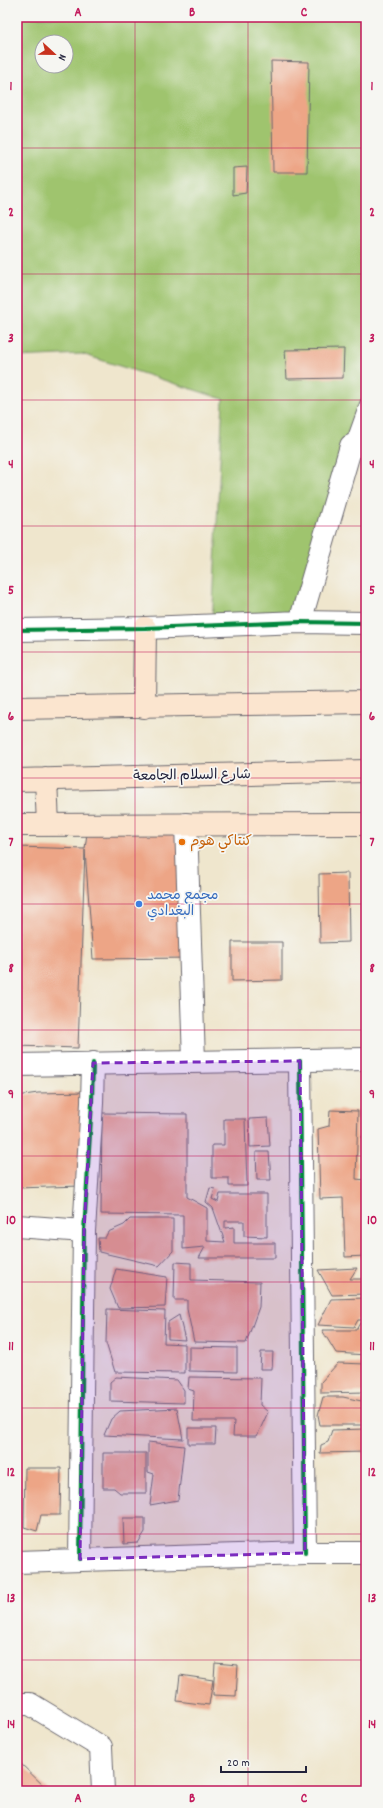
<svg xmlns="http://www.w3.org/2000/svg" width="383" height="1808" font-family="Dekko,'Playpen Sans Arabic',sans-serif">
<rect width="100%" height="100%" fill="#f6f6f2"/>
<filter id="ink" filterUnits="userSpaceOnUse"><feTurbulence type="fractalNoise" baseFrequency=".025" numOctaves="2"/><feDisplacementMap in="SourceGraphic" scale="8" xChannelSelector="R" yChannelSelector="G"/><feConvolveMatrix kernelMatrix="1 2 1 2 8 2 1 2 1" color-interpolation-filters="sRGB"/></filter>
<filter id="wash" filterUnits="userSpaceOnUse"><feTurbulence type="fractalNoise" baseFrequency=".012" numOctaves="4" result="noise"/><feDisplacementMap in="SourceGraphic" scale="16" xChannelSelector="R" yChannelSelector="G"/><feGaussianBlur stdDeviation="0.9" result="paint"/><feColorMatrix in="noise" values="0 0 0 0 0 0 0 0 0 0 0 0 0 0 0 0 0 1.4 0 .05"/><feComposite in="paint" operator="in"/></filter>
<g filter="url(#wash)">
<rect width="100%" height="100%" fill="#efe6cd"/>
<path fill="#9fc46e" stroke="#607354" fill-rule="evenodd" d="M17 17H366V440L351 446 300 622 212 626 223 399 82 354 17 357ZM42 42H66V66H42Z"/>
<g id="blocks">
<path fill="#eda586" d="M271 61 309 62 307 172H273Z
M247 167 246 193 233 195V168Z
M344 349 343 378 287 379 285 350Z
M186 824 190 958 93 959 85 850 78 1048 17 1046V847L85 849 88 825Z
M348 873 349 942 320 943 319 874Z
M232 942H282V980L232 981Z
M87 1092 81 1186 17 1188V1096L38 1093Z
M330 1110 358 1111 356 1179 366 1180V1256L345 1257 343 1198 320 1199 318 1129 329 1126Z
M102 1113 187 1114V1197L207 1208V1241L225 1242 213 1208 206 1202 210 1188 215 1189 212 1199 218 1202 220 1194H267V1237L244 1236V1221H225V1228L234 1227V1243H275V1258H199L205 1247 183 1249V1215L101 1214Z
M268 1118 270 1146 250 1147 249 1119Z
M224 1119H245L247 1186H229V1178H212V1145H224Z
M366 1134V1172H364L362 1136Z
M256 1152H269L271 1180H257Z
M130 1219H173V1251L159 1266 99 1252 98 1238H105L108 1232 124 1225Z
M175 1262 191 1263V1280L260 1282 259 1307 246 1343 194 1342 187 1309V1300H174Z
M357 1268 350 1279H366V1294L332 1295 318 1270Z
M116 1269 167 1277 165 1307 118 1308 110 1289Z
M366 1298V1320H358L354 1327 318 1325 331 1299Z
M107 1309 165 1311 164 1343 185 1344V1373L115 1372 106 1343Z
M179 1315 185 1340 168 1339V1322Z
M360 1323 366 1325V1355L336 1353 322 1330H356Z
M189 1347 237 1348V1372L189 1371Z
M261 1352H273L272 1369H260Z
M338 1363 366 1364V1392L321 1393V1382Z
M116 1377 177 1380 184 1390V1403L110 1401V1382Z
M189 1377 261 1378 260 1405 268 1412 257 1436H233L234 1421H193L194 1391 188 1389Z
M323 1397H343L366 1402V1425H320L318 1415Z
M177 1408 183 1439 104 1435 111 1419 120 1411Z
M188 1428H216L215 1444H188Z
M366 1429V1452L320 1453 321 1445 328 1442 332 1430Z
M148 1442 184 1446 178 1500 150 1505 154 1474 148 1472Z
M103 1453H146V1493H120L114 1488H103Z
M25 1468H61L60 1515H41L37 1531 24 1527Z
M17 1487H19V1545H17Z
M123 1518H145V1532L138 1543 124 1544Z
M215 1663 238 1665 236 1696 213 1695Z
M180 1675 213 1680 209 1705 177 1701Z
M17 1760 49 1791H17Z"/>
</g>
</g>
<g filter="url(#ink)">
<use href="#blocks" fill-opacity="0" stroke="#6a676e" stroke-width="1"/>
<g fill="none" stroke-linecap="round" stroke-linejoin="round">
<g stroke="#6a676e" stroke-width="14">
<path id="lane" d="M351 446 366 404"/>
</g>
<g stroke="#6a676e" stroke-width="24">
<path id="street" d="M300 622 351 446 366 440
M17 630 145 628 300 622 366 623
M186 824 194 1061
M300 1061 305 1553
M17 1065 366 1059
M17 1226 84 1231
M80 1559 84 1231 92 1103 93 1063
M17 1562 305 1553H366
M17 1704H30L101 1747 103 1791"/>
</g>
<g stroke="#6a676e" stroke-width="24">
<path id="secondary" d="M144 707 145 628
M17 708 366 702
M46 779 48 825
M17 780 366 771
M17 825 366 824"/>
</g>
<use href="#lane" stroke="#fff" stroke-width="12"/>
<use href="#street" stroke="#fff" stroke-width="22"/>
<use href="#secondary" stroke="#fbe5cf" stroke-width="22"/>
<g stroke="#f6f6f2" stroke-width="6">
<path id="cycleway" d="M17 630 145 628 300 622 366 623
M300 1061 305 1553
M80 1559 84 1231 92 1103 93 1063"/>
</g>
<use href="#cycleway" stroke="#00873e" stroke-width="4"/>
</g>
</g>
<path fill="#7b2cbf" fill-opacity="0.2" stroke="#7b2cbf" stroke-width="3" stroke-dasharray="8 5" stroke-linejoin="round" d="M300 1061 305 1553 80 1559 84 1231 93 1063Z"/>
<path fill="none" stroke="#c2185b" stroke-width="1" stroke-opacity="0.55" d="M135 17V1791M248 17V1791M17 148H366M17 274H366M17 400H366M17 526H366M17 652H366M17 778H366M17 904H366M17 1030H366M17 1156H366M17 1282H366M17 1408H366M17 1534H366M17 1660H366"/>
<circle fill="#e8710a" stroke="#f6f6f2" stroke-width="1.5" cx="182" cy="842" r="4"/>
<circle fill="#3f7fe0" stroke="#f6f6f2" stroke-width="1.5" cx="139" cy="904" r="4"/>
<g text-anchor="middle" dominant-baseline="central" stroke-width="3.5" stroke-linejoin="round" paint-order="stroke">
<g font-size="14" fill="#22223b" stroke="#f6f6f2">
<text transform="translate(192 776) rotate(-1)">شارع السلام الجامعة</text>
</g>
<g font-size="14" fill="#c56008" stroke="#f6f6f2" text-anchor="start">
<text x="190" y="842">كنتاكي هوم</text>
</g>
<g font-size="14" fill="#366cbe" stroke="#f6f6f2" text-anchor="start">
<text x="147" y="896">مجمع محمد<tspan x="147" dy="16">البغدادي</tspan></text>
</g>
</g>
<rect width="383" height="1808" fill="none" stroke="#f6f6f2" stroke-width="44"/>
<g transform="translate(54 54) rotate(112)"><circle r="19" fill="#f6f6f2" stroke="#a1a1a9"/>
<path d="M0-3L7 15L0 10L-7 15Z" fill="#c8321e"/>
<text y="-6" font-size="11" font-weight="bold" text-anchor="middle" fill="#22223b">N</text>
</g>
<path d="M221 1766v6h85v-6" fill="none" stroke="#22223b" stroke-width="2"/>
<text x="227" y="1766" font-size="12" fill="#22223b" stroke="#f6f6f2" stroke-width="3" paint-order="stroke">20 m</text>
<rect x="22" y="22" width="339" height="1764" fill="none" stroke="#c2185b" stroke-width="1.5"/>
<g font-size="13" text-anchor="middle" font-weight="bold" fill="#c2185b">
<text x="78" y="16">A</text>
<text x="192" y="16">B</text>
<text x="304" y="16">C</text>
<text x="11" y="90">1</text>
<text x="372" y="90">1</text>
<text x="11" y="216">2</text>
<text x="372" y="216">2</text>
<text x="11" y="342">3</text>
<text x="372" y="342">3</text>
<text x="11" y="468">4</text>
<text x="372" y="468">4</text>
<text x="11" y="594">5</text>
<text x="372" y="594">5</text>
<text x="11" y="720">6</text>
<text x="372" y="720">6</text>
<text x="11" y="846">7</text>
<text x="372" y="846">7</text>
<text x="11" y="972">8</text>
<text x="372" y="972">8</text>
<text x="11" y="1098">9</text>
<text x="372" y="1098">9</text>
<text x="11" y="1224">10</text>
<text x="372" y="1224">10</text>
<text x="11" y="1350">11</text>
<text x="372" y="1350">11</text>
<text x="11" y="1476">12</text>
<text x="372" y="1476">12</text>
<text x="11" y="1602">13</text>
<text x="372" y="1602">13</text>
<text x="11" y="1728">14</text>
<text x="372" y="1728">14</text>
<text x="78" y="1802">A</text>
<text x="192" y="1802">B</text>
<text x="304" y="1802">C</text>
</g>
</svg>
